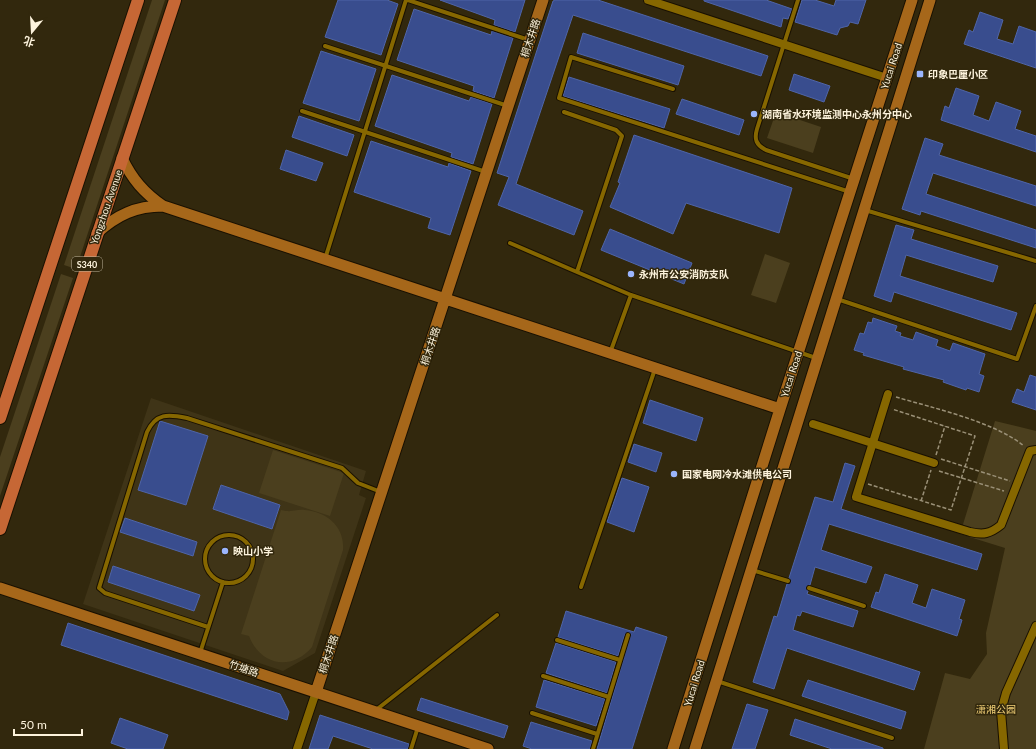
<svg xmlns="http://www.w3.org/2000/svg" width="1036" height="749" font-family="Lato,'Noto Sans SC',sans-serif">
<rect width="100%" height="100%" fill="#32280d"/>
<path fill="#3f3417" d="M151 398 366 471 359 495 366 498 315 653 283 671 83 604Z"/>
<path fill="#4b3f1e" d="M152 0H165L76 269 64 265Z
M776 112 821 127 813 153 767 138Z
M765 254 790 263 776 303 751 295Z
M61 274 73 278 0 496V457Z
M995 421 1036 431V749H924L945 673 970 679 987 654 986 633 1005 548 960 534Z
M273 450 344 473 330 516 259 493Z
M281 510C293 513 294 509 305 510 327 512 345 527 343 550L312 647C291 672 260 665 249 636L241 634Z"/>
<path fill="#394d8e" stroke="#4f65a8" d="M338 0H387L398 4 381 55 325 37Z
M440 0H525L515 32 494 25 495 20Z
M555 0H598L768 56 761 76 573 15 516 184 583 211 574 235 498 205 509 177 497 173 553 1Z
M704 0H766L792 9 788 19 783 18 781 27 704 1Z
M802 0H815L834 6 836 0H866L858 24 850 22 848 26 840 28 837 35 795 22Z
M414 9 491 35 492 31 513 38 494 98 473 91 474 86 397 60Z
M980 12 1003 20 997 39 1013 44 1019 26 1036 32V68L964 44 969 30 973 32Z
M583 33 684 66 678 85 577 53Z
M321 51 376 69 359 121 303 103Z
M794 74 830 86 824 102 789 90Z
M392 75 469 101 471 97 492 104 473 164 451 157 452 153 375 126Z
M569 77 670 109 664 128 563 96Z
M956 88 979 96 973 115 989 121 996 102 1021 111 1015 129 1036 136V152L941 120 945 106 949 108Z
M682 99 744 120 739 135 676 114Z
M299 116 354 135 347 156 292 137Z
M634 135 792 188 779 233 686 203 673 234 610 207 620 183 618 182Z
M925 138 943 144 939 155 1036 186V206L933 173 926 194 1036 230V248L921 211 920 215 902 209Z
M371 141 448 167 449 163 471 171 450 235 428 228 431 218 354 192Z
M286 150 323 163 316 181 280 169Z
M896 225 914 230 911 239 998 266 993 282 906 255 900 276 1017 313 1011 330 894 292 891 302 874 296Z
M610 229 692 263 684 284 601 250Z
M873 318 897 326 895 331 901 333 900 336 913 340 916 332 938 340 936 346 950 351 953 343 985 354 979 374 984 376 979 392 967 388 966 390 943 382 944 380 903 369 904 367 863 355 864 353 854 350 860 333 864 334 868 322 872 323Z
M1030 375 1036 377V410L1012 402 1017 389 1024 392Z
M650 400 703 418 696 441 643 423Z
M160 421 208 436 186 505 138 490Z
M634 444 662 453 656 472 628 462Z
M845 463 855 466 841 509 982 554 977 570 829 524 821 550 872 567 866 583 815 567 810 585 806 587 808 591 807 594 858 611 853 627 802 611 800 616 797 615 793 630 920 672 914 690 787 648 774 689 753 682 774 616 777 617 787 584 791 582 789 578 815 497 833 502Z
M622 478 649 487 634 532 607 522Z
M221 485 280 505 272 529 213 509Z
M125 518 197 542 193 556 120 532Z
M113 566 200 595 194 611 108 582Z
M885 574 918 585 912 603 926 608 932 589 965 600 959 619 962 620 957 636 871 607 876 592 879 593Z
M566 611 634 632 636 627 667 637 632 749H597L631 634 628 632 625 634 618 656 558 637Z
M68 623 280 694 289 712 287 720 61 645Z
M556 643 616 662 607 693 546 673Z
M544 680 605 699 596 726 536 707Z
M808 680 906 712 901 729 802 696Z
M421 698 508 726 504 738 417 710Z
M747 704 768 710 755 749H732Z
M320 715 409 744 408 749H373L333 736 328 749H309Z
M120 718 168 735 163 749H128L111 743Z
M795 719 883 748V749H832L790 735Z
M531 722 592 741 590 749H532L523 746Z"/>
<g fill="none" stroke-linecap="round" stroke-linejoin="round">
<g stroke="#191000" stroke-width="6">
<path id="lane" d="M408 0 529 40
M798 0 757 129C754 139 756 145 766 150L854 179
M325 46 508 106
M673 89 571 57 559 98 850 192
M302 111 486 172
M564 112 616 130 622 136 577 272 631 295 816 358
M865 210 1036 261
M510 243 577 272
M325 259 406 0
M837 299 1017 359 1036 306
M610 353 631 295
M205 559a24 24 0 1 1 48 0a24 24 0 1 1-48 0Z
M752 570 788 581
M581 587 655 369
M809 588 864 606
M208 627 105 593 99 588 147 432C156 413 168 414 187 418L342 468 358 483 381 492
M557 640 620 660
M200 653 223 582
M543 676 609 697
M717 681 892 738
M376 710 497 615
M532 713 597 734
M411 749 418 727
M593 749 628 635"/>
</g>
<g stroke="#191000" stroke-width="10">
<path id="street" d="M648 0 887 78
M888 394 856 497 970 532C983 535 990 534 1001 525L1030 451 1036 450
M813 424 934 463
M297 749 316 692
M1004 749 1001 711 1006 693 1036 626"/>
</g>
<g stroke="#191000" stroke-width="13">
<path id="secondary" d="M122 158C132 179 144 193 163 206L780 409
M97 233C117 215 136 206 163 206
M0 588 488 749
M316 692 543 0
M673 749 780 409 912 0
M695 749 930 0"/>
</g>
<g stroke="#191000" stroke-width="14">
<path id="primary" d="M0 418 138 0
M0 529 175 0"/>
</g>
<path stroke="#9a9077" stroke-width="1.5" stroke-dasharray="4 2" stroke-linecap="butt" d="M896 397C933 408 995 422 1024 446
M936 455 945 426
M941 459 1010 481
M939 471 1004 491
M868 484 951 510 975 436 892 409
M921 501 931 470"/>
<use href="#lane" stroke="#866700" stroke-width="4"/>
<use href="#street" stroke="#866700" stroke-width="8"/>
<use href="#secondary" stroke="#a6671a" stroke-width="11"/>
<use href="#primary" stroke="#c66735" stroke-width="12"/>
</g>
<g fill="#9bb5fd" stroke="#32280d" stroke-width="1.5">
<rect x="916" y="70" width="8" height="8" rx="2"/>
<circle cx="754" cy="114" r="4"/>
<circle cx="631" cy="274" r="4"/>
<circle cx="674" cy="474" r="4"/>
<circle cx="225" cy="551" r="4"/>
</g>
<g text-anchor="middle" dominant-baseline="central" stroke-width="3" stroke-linejoin="round" paint-order="stroke">
<rect fill="#32280d" stroke="#c0b69e" stroke-width="1" x="72" y="257" width="30" height="14" rx="3"/>
<g font-size="9" font-weight="bold" fill="#fdf3dc">
<text x="87" y="264">S340</text>
</g>
<g font-size="10" fill="#fdf3dc" stroke="#32280d">
<text transform="translate(530 38) rotate(-72)">桐木井路</text>
<text transform="translate(891 66) rotate(-72)">Yucai Road</text>
<text transform="translate(106 207) rotate(-71)">Yongzhou Avenue</text>
<text transform="translate(430 346) rotate(-72)">桐木井路</text>
<text transform="translate(791 374) rotate(-72)">Yucai Road</text>
<text transform="translate(328 654) rotate(-72)">桐木井路</text>
<text transform="translate(244 668) rotate(19)">竹塘路</text>
<text transform="translate(694 683) rotate(-73)">Yucai Road</text>
</g>
<g font-size="10" font-weight="bold" fill="#fdf3dc" stroke="#32280d" text-anchor="start">
<text x="928" y="74">印象巴厘小区</text>
<text x="762" y="114">湖南省水环境监测中心永州分中心</text>
<text x="639" y="274">永州市公安消防支队</text>
<text x="682" y="474">国家电网冷水滩供电公司</text>
<text x="233" y="551">映山小学</text>
</g>
<g font-size="10" fill="#f3d178" stroke="#32280d">
<text x="996" y="709">潇湘公园</text>
</g>
</g>
<g transform="translate(32 32) rotate(198)" stroke="#32280d" stroke-width="3" paint-order="stroke">
<path d="M0-3L7 15L0 10L-7 15Z" fill="#fdf3dc"/>
<text y="-6" font-size="11" font-weight="bold" text-anchor="middle" fill="#fdf3dc">北</text>
</g>
<path d="M14 729v6h68v-6" fill="none" stroke="#fdf3dc" stroke-width="2"/>
<text x="20" y="729" font-size="12" fill="#fdf3dc" stroke="#32280d" stroke-width="3" paint-order="stroke">50 m</text>
</svg>
